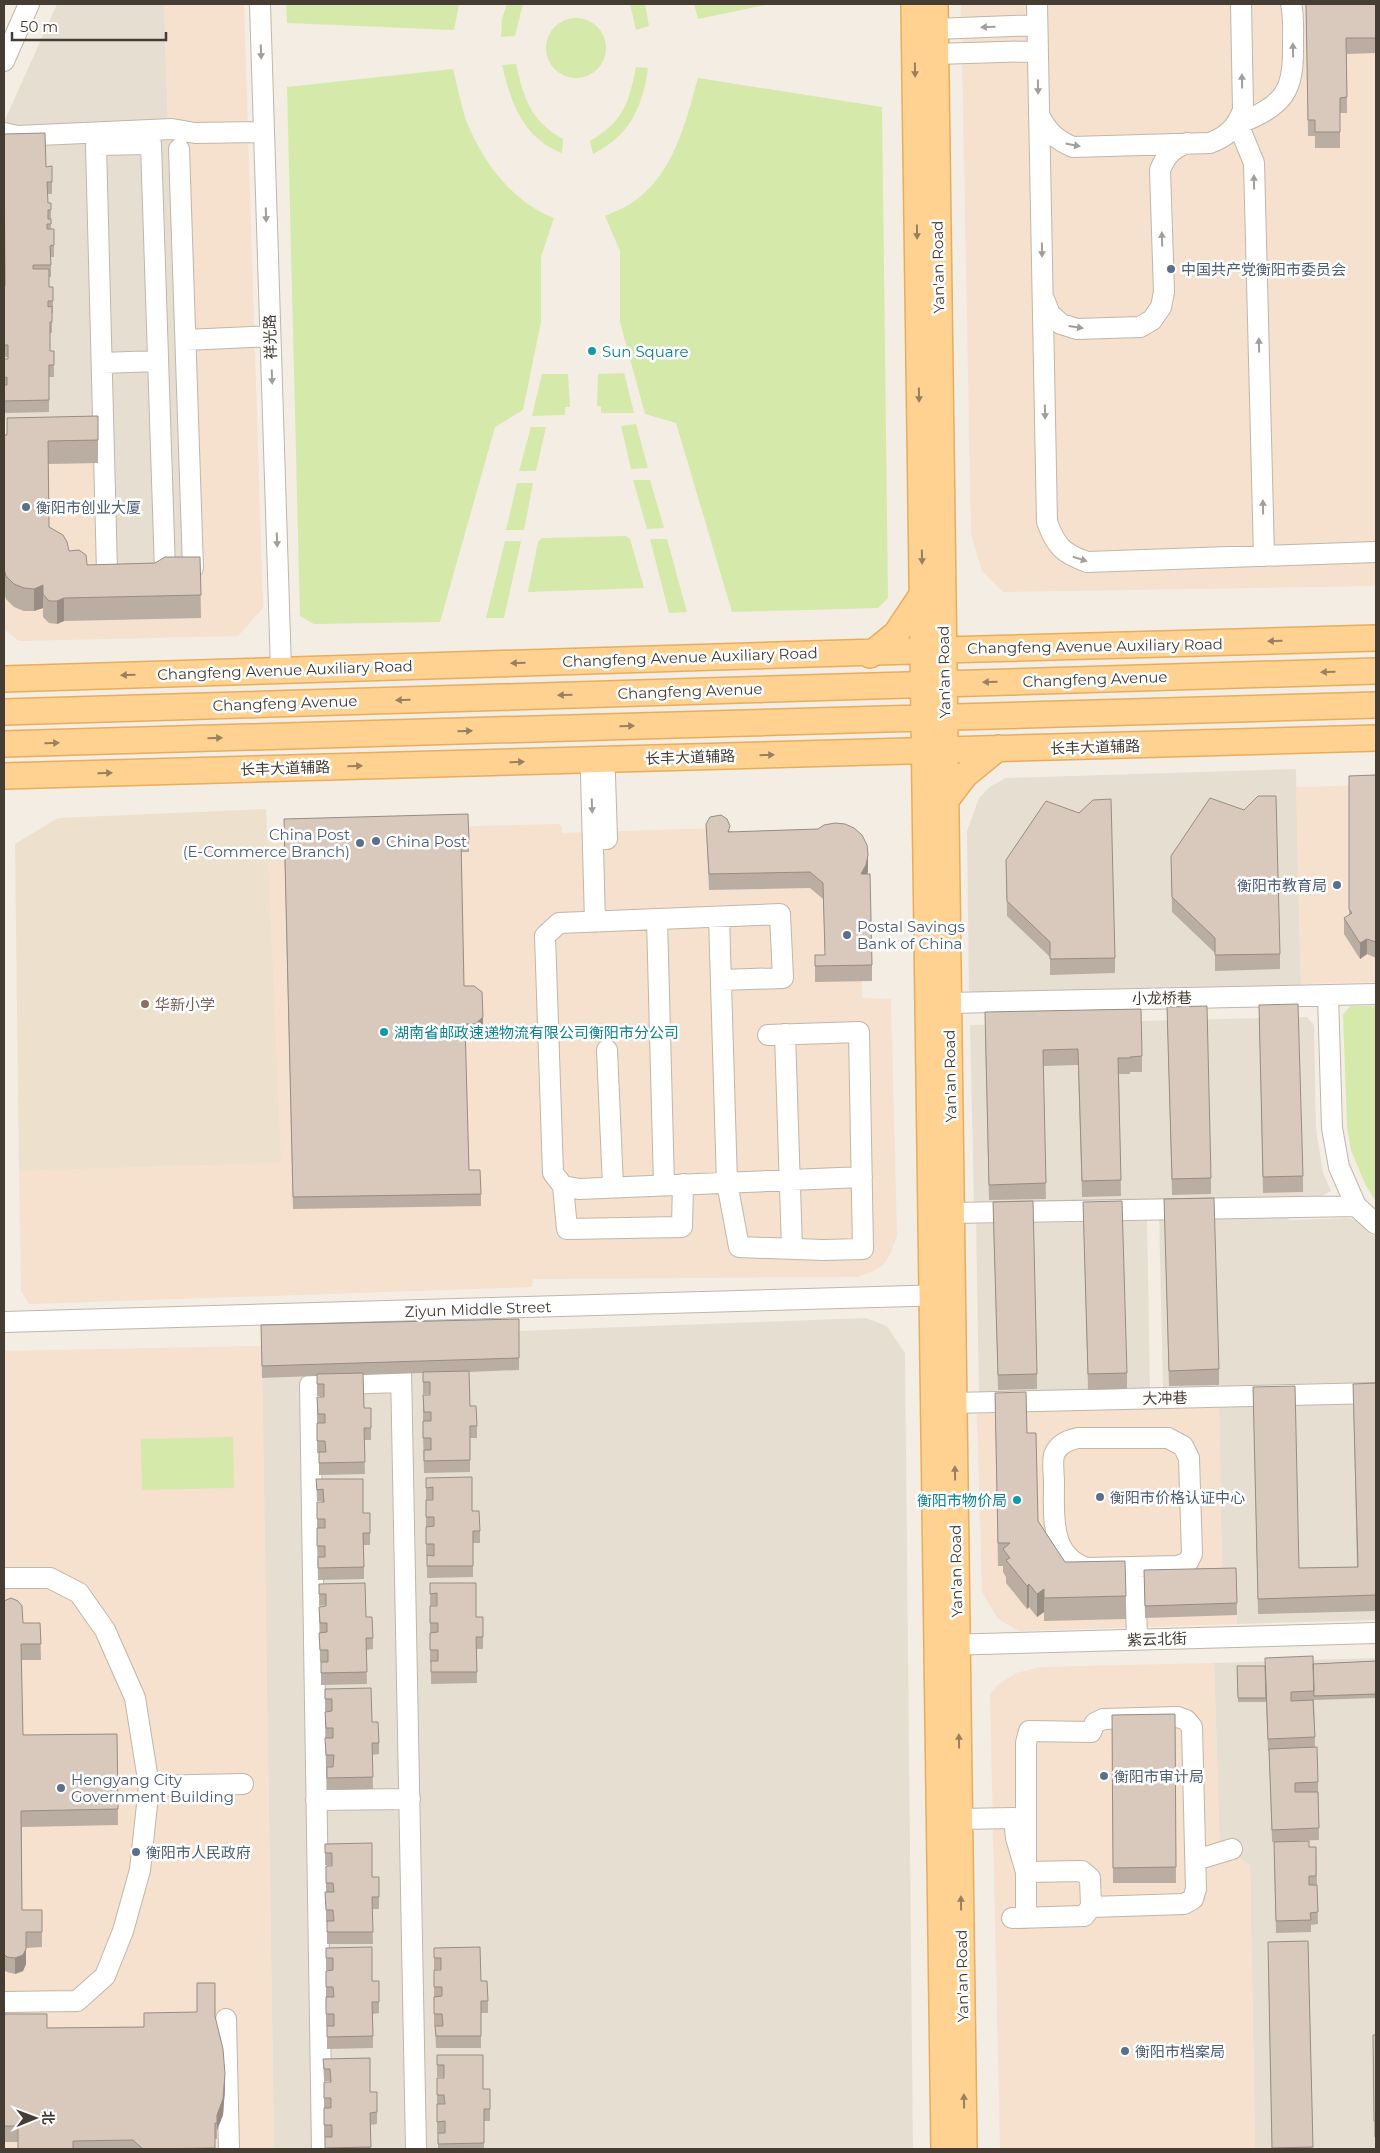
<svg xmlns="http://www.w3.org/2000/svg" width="1380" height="2153" font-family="Montserrat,'Noto Sans SC',sans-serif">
<rect width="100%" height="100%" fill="#f3ede4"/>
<path fill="#e7ded2" d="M57 4H164L168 124 20 129 4 122Z
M169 135 184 580 101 581 7 441V419H4V143Z
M1296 769 1301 989 980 996 969 990 967 831 979 798 991 786 1006 778Z
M1307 1017 1314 1025 1316 1130 1323 1173 1331 1191 1318 1198 974 1204 970 1025Z
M1258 1211 1259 1218H1288L1289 1220 1347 1218 1357 1220 1370 1234 1376 1237V1385L1163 1390 1159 1213Z
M1147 1212 1150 1393 979 1396 976 1215Z
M866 1318 887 1326 905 1353 913 2149H274L262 1378 519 1370V1331Z
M1376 1398V1620L1237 1624 1236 1580H1222L1219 1402Z
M1376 1658V2149H1255L1250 1865 1220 1859 1214 1663Z"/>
<path fill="#f6e0ce" d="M164 4H244L263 608 238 636 19 641 4 629V441L98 439 101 581 184 580Z
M961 4H1376V586L1003 592 982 571 971 534Z
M1376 785V982L1301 984 1296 787Z
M559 824 562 827V833L717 828 706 840 709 890 810 888 823 899 825 971 862 981V998L891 999 897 1236 891 1252 884 1264 872 1272 858 1277 533 1279 532 1287 29 1304 21 1291 19 1171 280 1163 267 831Z
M262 1346 274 2149H4V1351Z
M1219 1402 1222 1579H1236L1237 1624 1019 1631 998 1619 982 1592 977 1414Z
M1214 1663 1220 1858H1241L1250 1865 1255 2149H1000L990 1694 999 1684 1016 1673 1041 1667Z"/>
<path fill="#ede0cd" d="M266 809 281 1163 19 1171 15 844 58 818Z"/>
<path fill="#d5e9ab" d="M286 4H459L454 30 287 23Z
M507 4H523L515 36 501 37 502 19Z
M630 4H645L649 26 636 30Z
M694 4H770L698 19Z
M546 48a30 30 0 1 1 60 0a30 30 0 1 1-60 0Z
M516 64C524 98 530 121 563 139L562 153C523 138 511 103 502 65Z
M636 67 648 68C643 107 629 136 593 154L590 141C623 122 629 103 636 67Z
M453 69C458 87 461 108 468 125 485 165 513 202 554 218L541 257V322L523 410 495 427 440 622 314 624 300 616 287 87Z
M698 78 882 107 888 598 878 608 732 612 676 423 645 414 620 322V251L605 216C613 212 622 209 630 204 673 177 685 124 698 78Z
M624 373 634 413H601V407L597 406 598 374Z
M542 374H568L570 407H565V415L532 416Z
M636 424 648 468 631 469 621 426Z
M531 427H546L536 471H519Z
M633 480H650L664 528 647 529Z
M517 483H533L524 530H506Z
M626 536 630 539 644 588 528 592 538 542 542 538Z
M650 539H667L687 612 669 613Z
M505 541H521L504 618H486Z
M1350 1006H1376V1202L1365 1184 1351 1150 1347 1126 1343 1015Z
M233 1437 234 1488 142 1490 141 1439Z"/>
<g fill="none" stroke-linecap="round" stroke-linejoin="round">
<g stroke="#c1b6a9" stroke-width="22">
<path id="minor" d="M260 4 281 670
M1037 4 1047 522C1056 546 1062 553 1087 562L1376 552
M1037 25 935 29 915 42 935 54 1038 51
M4 61 29 4
M1039 115C1047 131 1056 140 1073 147L1210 143C1228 136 1236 128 1243 110L1241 4
M4 133 17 136 172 129 195 133 264 132
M179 149 193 568
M1044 299 1050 314 1061 324 1077 329 1140 327 1152 320 1161 307 1164 292 1160 170C1166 155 1172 149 1187 143
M186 340 270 336
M102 363 158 361
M1264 556 1254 163 1238 124C1284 105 1294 93 1293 43 1293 30 1294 16 1291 4
M107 571 96 145 151 144 165 571
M598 759 605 775 607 839
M719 917 727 1183 739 1247 823 1250 863 1249 859 1032 768 1035
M657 919 664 1185
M595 922 591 774 598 759
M721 980 783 978 780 914 559 923 545 936 553 1173 563 1186 579 1189 862 1177
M1328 995 1332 1128 1339 1167 1356 1206 1376 1224
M948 1003 1376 994
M785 1034 792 1249
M607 1050 613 1187
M563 1186 567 1229 682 1227 683 1184
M951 1213 1356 1206
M4 1322 946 1295
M401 1369 416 2149
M954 1403 1376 1393
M1078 1438H1168L1183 1446 1189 1458 1192 1554 1188 1562 1178 1566 1087 1568C1049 1557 1054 1513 1054 1482 1054 1474 1052 1463 1054 1455 1058 1444 1068 1440 1078 1438Z
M1135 1567 1137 1639
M4 1578H50L79 1593 105 1630 135 1698 149 1786 140 1870 123 1931 105 1976 77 2001 4 2002
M943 1645 1376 1633
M149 1786 243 1784
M316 1800 410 1799
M960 1819 1014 1818 1016 1838 1026 1872 1082 1871 1090 1878 1091 1907 1084 1916 1012 1918
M1196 1860 1232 1849
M1026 1918V1743L1029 1731 1091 1732 1095 1723 1103 1719 1178 1717 1186 1720 1192 1727 1196 1889 1193 1899 1184 1904 1091 1907
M226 2019 229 2149
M322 2149 310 1385 401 1382"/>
</g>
<g stroke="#e7ad5d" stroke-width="28">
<path id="major" d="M914 4 944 2149
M935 4 964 2149
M870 655 896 634 922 595
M4 679 943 650 1376 638
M4 712 1376 671
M4 744 1376 705
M4 776 1376 738
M946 800 965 775 998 748"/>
</g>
<use href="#minor" stroke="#fff" stroke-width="20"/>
<use href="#major" stroke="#ffd291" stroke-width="25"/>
</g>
<path fill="#baada2" d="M1306 4H1376V53L1347 54V113H1340V148H1315V136H1308Z
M52 166V194H47L48 203H51V229L54 245V257H51V277H49V287H53V313H52V333H50V351H54V377H49V412L4 413V359H8V357H4V286H5L46 167Z
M4 435 98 440V463L48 464 49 527 69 551 87 565 155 563 200 557 201 618 64 621 57 624 49 623 43 617V608L34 611H24L14 607 6 599 4 592Z
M1376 775V958L1367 954 1360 959 1344 934V918L1349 915V776Z
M706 824 868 871 867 874 872 965V981L815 982V955H825L823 899 810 888 709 890Z
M284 831 469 840V852H461L464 986 483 1029 475 1036H465L469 1170 481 1194V1206L293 1209Z
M1171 856 1280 954V969L1215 971V953L1172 912Z
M1006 860 1115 958V973L1050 975V957L1007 916Z
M1259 1005 1303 1176V1192L1263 1193Z
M1167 1007 1211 1178V1194L1172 1195Z
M985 1028 1142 1056V1072H1130V1074H1119L1121 1196 1082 1197 1078 1065 1043 1066 1046 1199 989 1200Z
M1164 1199 1219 1369V1385L1169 1386Z
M993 1202 1037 1374V1389L998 1390Z
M1083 1202 1127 1373V1389L1088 1390Z
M519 1319V1370L469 1372 470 1406 477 1426V1438H470V1472L424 1473 423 1433V1395H430V1394H423V1373L363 1375 364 1408 371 1428V1440H364L365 1474 319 1475V1453H317V1397H324V1396H317V1376L262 1378 261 1325Z
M1376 1383V1611L1258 1614 1253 1387 1299 1568 1357 1567 1353 1384Z
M995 1393 1027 1433 1038 1521 1065 1562 1126 1596V1619L1044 1621V1612L1037 1617 1029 1607 1027 1609 1006 1583V1577L1003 1572V1566H998Z
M426 1478 472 1511 480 1531V1543H473V1577L427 1578V1556H426V1500H433V1499L426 1500Z
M316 1479 363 1513 370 1533V1545H364V1579L318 1580 317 1540V1502H323V1501H317Z
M1236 1568 1237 1615 1145 1618 1144 1570Z
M430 1583 476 1617 483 1637V1649H477V1683L431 1684V1662H430V1606H437V1605L430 1606Z
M319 1584 366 1617 373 1638V1649L366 1650 367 1684 321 1685V1662H320L319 1607 326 1606V1605L319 1606Z
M4 1601 23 1623H40L41 1660H21L23 1735 117 1734 118 1825 22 1827V1910H42V1947L26 1948V1964L23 1971 15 1974 7 1972 4 1970Z
M1376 1653V1698L1314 1700 1315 1747 1318 1782 1319 1840 1272 1842 1269 1751H1268L1266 1702H1238L1237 1666H1265L1376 1661Z
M325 1689 372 1722 379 1743V1754L372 1755 373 1789 327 1790V1767H326L325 1712 332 1711H325Z
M1175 1714 1176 1883H1113L1112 1715Z
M325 1844 372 1877 379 1897V1909H372L373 1944H327V1922H326V1866H332V1865H325Z
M1309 1847H1316L1318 1924 1311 1925V1932L1276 1933 1274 1854Z
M1308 1941 1313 2149H1272L1268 1958Z
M326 1948 372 1981 379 2002V2013L373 2014V2048L327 2049V2026H326V1971L333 1970H326Z
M434 1948 481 1981 488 2001V2013H481V2048H436L435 2026H434V1970H441V1969L434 1970Z
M4 2014 47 2028 144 2027 215 2016 225 2089 223 2115 217 2130V2139H215V2149H18V2142H4Z
M1373 2035H1376V2137H1374Z
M437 2055 483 2089 490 2109V2121H484V2149H438V2133H437V2078H444V2077H437Z
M323 2059 370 2092 377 2112V2124L370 2125 371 2149H325V2137H324V2082H330V2081H324Z"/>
<path fill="#978d84" d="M43 585V608L34 611V589Z
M64 598V621L57 624V601Z
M868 855V871L866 881 861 874Z
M1367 939V954L1360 959V943Z
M483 1017V1029L475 1036V1024Z
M1029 1584V1607L1027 1609V1586Z
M1044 1589V1612L1037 1617V1594Z
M26 1949V1964L23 1971 15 1974V1958Z
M225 2074V2089L223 2115 217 2130V2115Z"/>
<path fill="#d8c9bc" stroke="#978d84" d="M1306 4H1376V38H1346L1347 97 1340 98V132H1315V120H1308Z
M45 133 46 167 52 166V182H47L48 203H51V210H48V219H51V224H47V229H54V245L50 246 51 265H33V269H49V287H53V301H48V307L52 306V322H50V351H54V365H49V400L4 401V385H7V377L4 378V359H8V345H4V286H5L4 134Z
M98 416V440L48 441 49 527 63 535 67 542 69 551 79 550 86 555 87 565 155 563 165 557H200L201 595 64 598 57 601H49L43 594V585L34 589 24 588 14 584 6 576 4 569V435H7V418Z
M1376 775V942L1367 939 1360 943 1344 918 1352 913 1349 909V776Z
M1258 796H1276L1280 954 1215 955V938L1172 897 1171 856 1210 798 1244 810Z
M1111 799 1115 958 1050 959V942L1007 901 1006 860 1046 801 1079 813 1093 800Z
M468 814 469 840H461L464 986H474L482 992 483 1017 475 1024H465L469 1170H480L481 1194 293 1197 284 819Z
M721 815 727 819 730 826 728 832 818 829 824 825 835 823 845 824 854 828 862 835 867 845 868 855 866 865 861 874H870L872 965 815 966V955H825L823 883 810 872 709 874 706 824 710 817Z
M1298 1004 1303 1176 1263 1177 1259 1005Z
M1207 1006 1211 1178 1172 1179 1167 1007Z
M1141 1009 1142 1056 1130 1057V1058H1118L1121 1180 1082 1181 1078 1049 1043 1050 1046 1183 989 1185 985 1012Z
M1214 1198 1219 1369 1169 1371 1164 1199Z
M1033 1201 1037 1374 998 1375 993 1202Z
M1122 1201 1127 1373 1088 1374 1083 1202Z
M519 1319V1358L262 1366 261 1325Z
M469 1371 470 1406H476L477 1426H470V1460L424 1461V1450H431V1438H423V1421H431V1412H424L423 1395H430V1382H423V1372Z
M363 1373 364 1408H371V1428H364L365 1462 319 1463V1452H326L325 1441H317V1423H325V1414H318L317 1397H324V1384H317V1374Z
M1376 1383V1595L1258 1599 1253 1387 1295 1386 1299 1568 1358 1567 1353 1384Z
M1026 1392 1027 1433H1036L1038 1521 1065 1562 1125 1561 1126 1596 1044 1598V1589L1037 1594 1029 1584 1027 1586 1006 1560 1010 1558 1003 1549 1010 1543H998L995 1393Z
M472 1477V1511H479L480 1531H473V1566H427V1555L434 1556V1544H426V1527L434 1526V1517H426V1500H433V1487L426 1488V1478Z
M316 1479H363V1513H370V1533H363L364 1567 318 1568V1557H325V1546H317V1528H325V1519H317V1502H324L323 1489 317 1490Z
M1236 1568 1237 1603 1145 1606 1144 1570Z
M365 1583 366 1617H372L373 1638H366L367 1672 321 1673V1662H328V1650H320L319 1633 327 1632V1623H320L319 1607 326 1606V1594H319V1584Z
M430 1583H476V1617H483V1637H476L477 1672H431V1661H438V1650H430V1633L438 1632V1623H430V1606H437V1593L430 1594Z
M11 1598 18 1601 22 1606 23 1623H40L41 1644H21L23 1735 117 1734 118 1809 21 1811 22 1910H42V1932H26V1949L23 1955 15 1958 7 1957 4 1954V1601Z
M1313 1656 1314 1691 1291 1692V1701L1313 1700 1315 1737 1268 1739 1265 1658Z
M1376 1661V1694L1314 1696 1313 1664Z
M1237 1666H1265L1266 1698H1238Z
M371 1688 372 1722H378L379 1743H372L373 1777 327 1778V1767H333L334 1755H326L325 1738H333V1728H326L325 1712 332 1711V1699H325V1689Z
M1175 1714 1176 1867 1113 1868 1112 1715Z
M1317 1747 1318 1782 1295 1783V1792H1318L1319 1828 1272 1830 1269 1749Z
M1309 1841V1847H1316V1876H1309V1885H1317L1318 1912 1310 1913 1311 1920 1276 1921 1274 1842Z
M372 1843V1877H379V1897H372L373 1932H327V1921H334L333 1910H326L325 1892H334L333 1883H326V1866H332V1853H325V1844Z
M1308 1941 1313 2147 1272 2148 1268 1942Z
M372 1947V1981H379V2002H372L373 2036 327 2037V2026H334V2014H326V1997H334L333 1987H326V1971L333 1970V1958H326V1948Z
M480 1947 481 1981H487L488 2001H481V2036H436L435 2026H443L442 2014H434V1997L442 1996V1987H434V1970H441V1958H434V1948Z
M197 1983H215V2016L223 2049 225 2074 223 2099 217 2115V2123H215V2148L143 2149 133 2140 73 2141V2149H18V2126H4V2014H47V2028L144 2027V2013L197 2012Z
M1373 2035H1376V2121H1374Z
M437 2055H483V2089H490V2109H484V2143L438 2144V2133H445V2121L437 2122V2104H445L444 2095H437V2078H444V2065H437Z
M370 2058V2092H377V2112L370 2113 371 2147 325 2148V2137H332V2125H324V2108H331V2098H324V2082H331L330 2069H324L323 2059Z"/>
<defs><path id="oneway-solid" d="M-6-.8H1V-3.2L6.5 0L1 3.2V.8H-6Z" transform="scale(1.25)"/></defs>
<g fill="#a29e9a">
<use href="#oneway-solid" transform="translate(988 27) rotate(178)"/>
<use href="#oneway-solid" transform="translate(1293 50) rotate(-91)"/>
<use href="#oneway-solid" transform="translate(261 52) rotate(88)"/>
<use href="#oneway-solid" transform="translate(1242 81) rotate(-91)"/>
<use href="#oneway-solid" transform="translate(1038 87) rotate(89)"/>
<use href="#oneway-solid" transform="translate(1073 145) rotate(11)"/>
<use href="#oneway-solid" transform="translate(1254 182) rotate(-91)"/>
<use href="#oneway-solid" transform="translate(266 215) rotate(88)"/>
<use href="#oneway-solid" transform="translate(1162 239) rotate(-92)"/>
<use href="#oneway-solid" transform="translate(1042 250) rotate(89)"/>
<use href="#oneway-solid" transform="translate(1076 327) rotate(8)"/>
<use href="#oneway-solid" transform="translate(1259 345) rotate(-91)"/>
<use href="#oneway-solid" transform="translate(272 377) rotate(88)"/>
<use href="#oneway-solid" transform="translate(1045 412) rotate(89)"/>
<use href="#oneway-solid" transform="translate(1263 507) rotate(-91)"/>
<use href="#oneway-solid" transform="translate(277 540) rotate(88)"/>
<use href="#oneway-solid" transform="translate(1080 559) rotate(17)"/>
<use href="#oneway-solid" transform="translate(592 806) rotate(88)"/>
</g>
<g fill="#99805e">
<use href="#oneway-solid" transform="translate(915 70) rotate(89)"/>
<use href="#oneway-solid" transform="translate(917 232) rotate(89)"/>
<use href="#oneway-solid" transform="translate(919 395) rotate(89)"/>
<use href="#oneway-solid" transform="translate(922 557) rotate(89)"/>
<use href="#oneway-solid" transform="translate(1275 641) rotate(179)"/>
<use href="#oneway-solid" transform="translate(518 663) rotate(178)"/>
<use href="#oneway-solid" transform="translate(1328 672) rotate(178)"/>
<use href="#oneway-solid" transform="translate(128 675) rotate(178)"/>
<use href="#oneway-solid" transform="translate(990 682) rotate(178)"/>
<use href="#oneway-solid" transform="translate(565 695) rotate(178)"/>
<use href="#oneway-solid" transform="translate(403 700) rotate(178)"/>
<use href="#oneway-solid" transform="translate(627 726) rotate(-2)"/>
<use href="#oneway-solid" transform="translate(465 731) rotate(-2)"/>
<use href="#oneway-solid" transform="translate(215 738) rotate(-2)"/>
<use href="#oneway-solid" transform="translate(52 743) rotate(-2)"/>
<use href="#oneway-solid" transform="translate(767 755) rotate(-1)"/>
<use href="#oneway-solid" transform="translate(517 762) rotate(-2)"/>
<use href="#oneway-solid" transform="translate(355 766) rotate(-2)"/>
<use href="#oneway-solid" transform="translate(105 773) rotate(-2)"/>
<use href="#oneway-solid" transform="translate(955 1473) rotate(-91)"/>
<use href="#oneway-solid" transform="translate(959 1741) rotate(-91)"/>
<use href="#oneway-solid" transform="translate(961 1903) rotate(-91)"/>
<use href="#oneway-solid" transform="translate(964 2101) rotate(-91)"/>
</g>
<g fill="#5c6f8a" stroke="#fff" stroke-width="2">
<circle cx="1171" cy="269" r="5"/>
<circle cx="26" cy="507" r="5"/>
<circle cx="376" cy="841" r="5"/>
<circle cx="360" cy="843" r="5"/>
<circle cx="1337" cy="885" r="5"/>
<circle cx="847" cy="935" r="5"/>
<circle cx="1100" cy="1497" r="5"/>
<circle cx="1104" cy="1776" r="5"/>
<circle cx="61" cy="1788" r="5"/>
<circle cx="136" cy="1852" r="5"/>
<circle cx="1125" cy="2051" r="5"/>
</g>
<g fill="#0f9aa8" stroke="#fff" stroke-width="2">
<circle cx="592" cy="351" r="5"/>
<circle cx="384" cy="1032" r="5"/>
<circle cx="1017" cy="1500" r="5"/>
</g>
<circle fill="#8d6e63" stroke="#fff" stroke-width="2" cx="145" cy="1004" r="5"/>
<g text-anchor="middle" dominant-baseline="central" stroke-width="5" stroke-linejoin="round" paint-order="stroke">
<g font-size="15" fill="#453c34" stroke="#fff">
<text transform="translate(938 267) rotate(-91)">Yan'an Road</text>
<text transform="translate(270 337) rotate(-92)">祥光路</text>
<text transform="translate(1095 646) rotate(-1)">Changfeng Avenue Auxiliary Road</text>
<text transform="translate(690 657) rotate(-2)">Changfeng Avenue Auxiliary Road</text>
<text transform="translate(285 670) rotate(-2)">Changfeng Avenue Auxiliary Road</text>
<text transform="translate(944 672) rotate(-91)">Yan'an Road</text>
<text transform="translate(1095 679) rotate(-2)">Changfeng Avenue</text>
<text transform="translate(690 691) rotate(-2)">Changfeng Avenue</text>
<text transform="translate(285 703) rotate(-2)">Changfeng Avenue</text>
<text transform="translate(1095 747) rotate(-2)">长丰大道辅路</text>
<text transform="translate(690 757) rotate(-2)">长丰大道辅路</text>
<text transform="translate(285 768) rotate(-2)">长丰大道辅路</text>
<text transform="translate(1162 998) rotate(-1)">小龙桥巷</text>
<text transform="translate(950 1076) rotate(-91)">Yan'an Road</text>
<text transform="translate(478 1309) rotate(-2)">Ziyun Middle Street</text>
<text transform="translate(1165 1398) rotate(-1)">大冲巷</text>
<text transform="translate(956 1571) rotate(-91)">Yan'an Road</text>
<text transform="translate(1157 1639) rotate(-2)">紫云北街</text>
<text transform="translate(962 1976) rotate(-91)">Yan'an Road</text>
</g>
<g font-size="15" fill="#4e5e75" stroke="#fff" text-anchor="start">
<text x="1181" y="269">中国共产党衡阳市委员会</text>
<text x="36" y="507">衡阳市创业大厦</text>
<text x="350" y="834" text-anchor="end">China Post<tspan x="350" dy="17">(E-Commerce Branch)</tspan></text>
<text x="386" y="841">China Post</text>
<text x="1327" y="885" text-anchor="end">衡阳市教育局</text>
<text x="857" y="926">Postal Savings<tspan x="857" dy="17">Bank of China</tspan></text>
<text x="1110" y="1497">衡阳市价格认证中心</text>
<text x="1114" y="1776">衡阳市审计局</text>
<text x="71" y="1779">Hengyang City<tspan x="71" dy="17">Government Building</tspan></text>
<text x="146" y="1852">衡阳市人民政府</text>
<text x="1135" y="2051">衡阳市档案局</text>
</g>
<g font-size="15" fill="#0d838f" stroke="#fff" text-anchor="start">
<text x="602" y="351">Sun Square</text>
<text x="394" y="1032">湖南省邮政速递物流有限公司衡阳市分公司</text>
<text x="1007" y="1500" text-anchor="end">衡阳市物价局</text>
</g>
<g font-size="15" fill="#785e54" stroke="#fff" text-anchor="start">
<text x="155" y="1004">华新小学</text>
</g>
</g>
<rect width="1380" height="2153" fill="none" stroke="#453c34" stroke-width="10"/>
<g transform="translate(35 2118) rotate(89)" stroke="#ffffff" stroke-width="4" paint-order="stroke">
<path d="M0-4L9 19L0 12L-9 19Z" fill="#453c34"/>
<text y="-8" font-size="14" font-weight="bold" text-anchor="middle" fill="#453c34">北</text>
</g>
<path d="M12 32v8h154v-8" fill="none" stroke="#453c34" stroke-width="2.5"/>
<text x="20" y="32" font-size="15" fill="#453c34" stroke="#ffffff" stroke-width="4" paint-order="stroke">50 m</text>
</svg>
